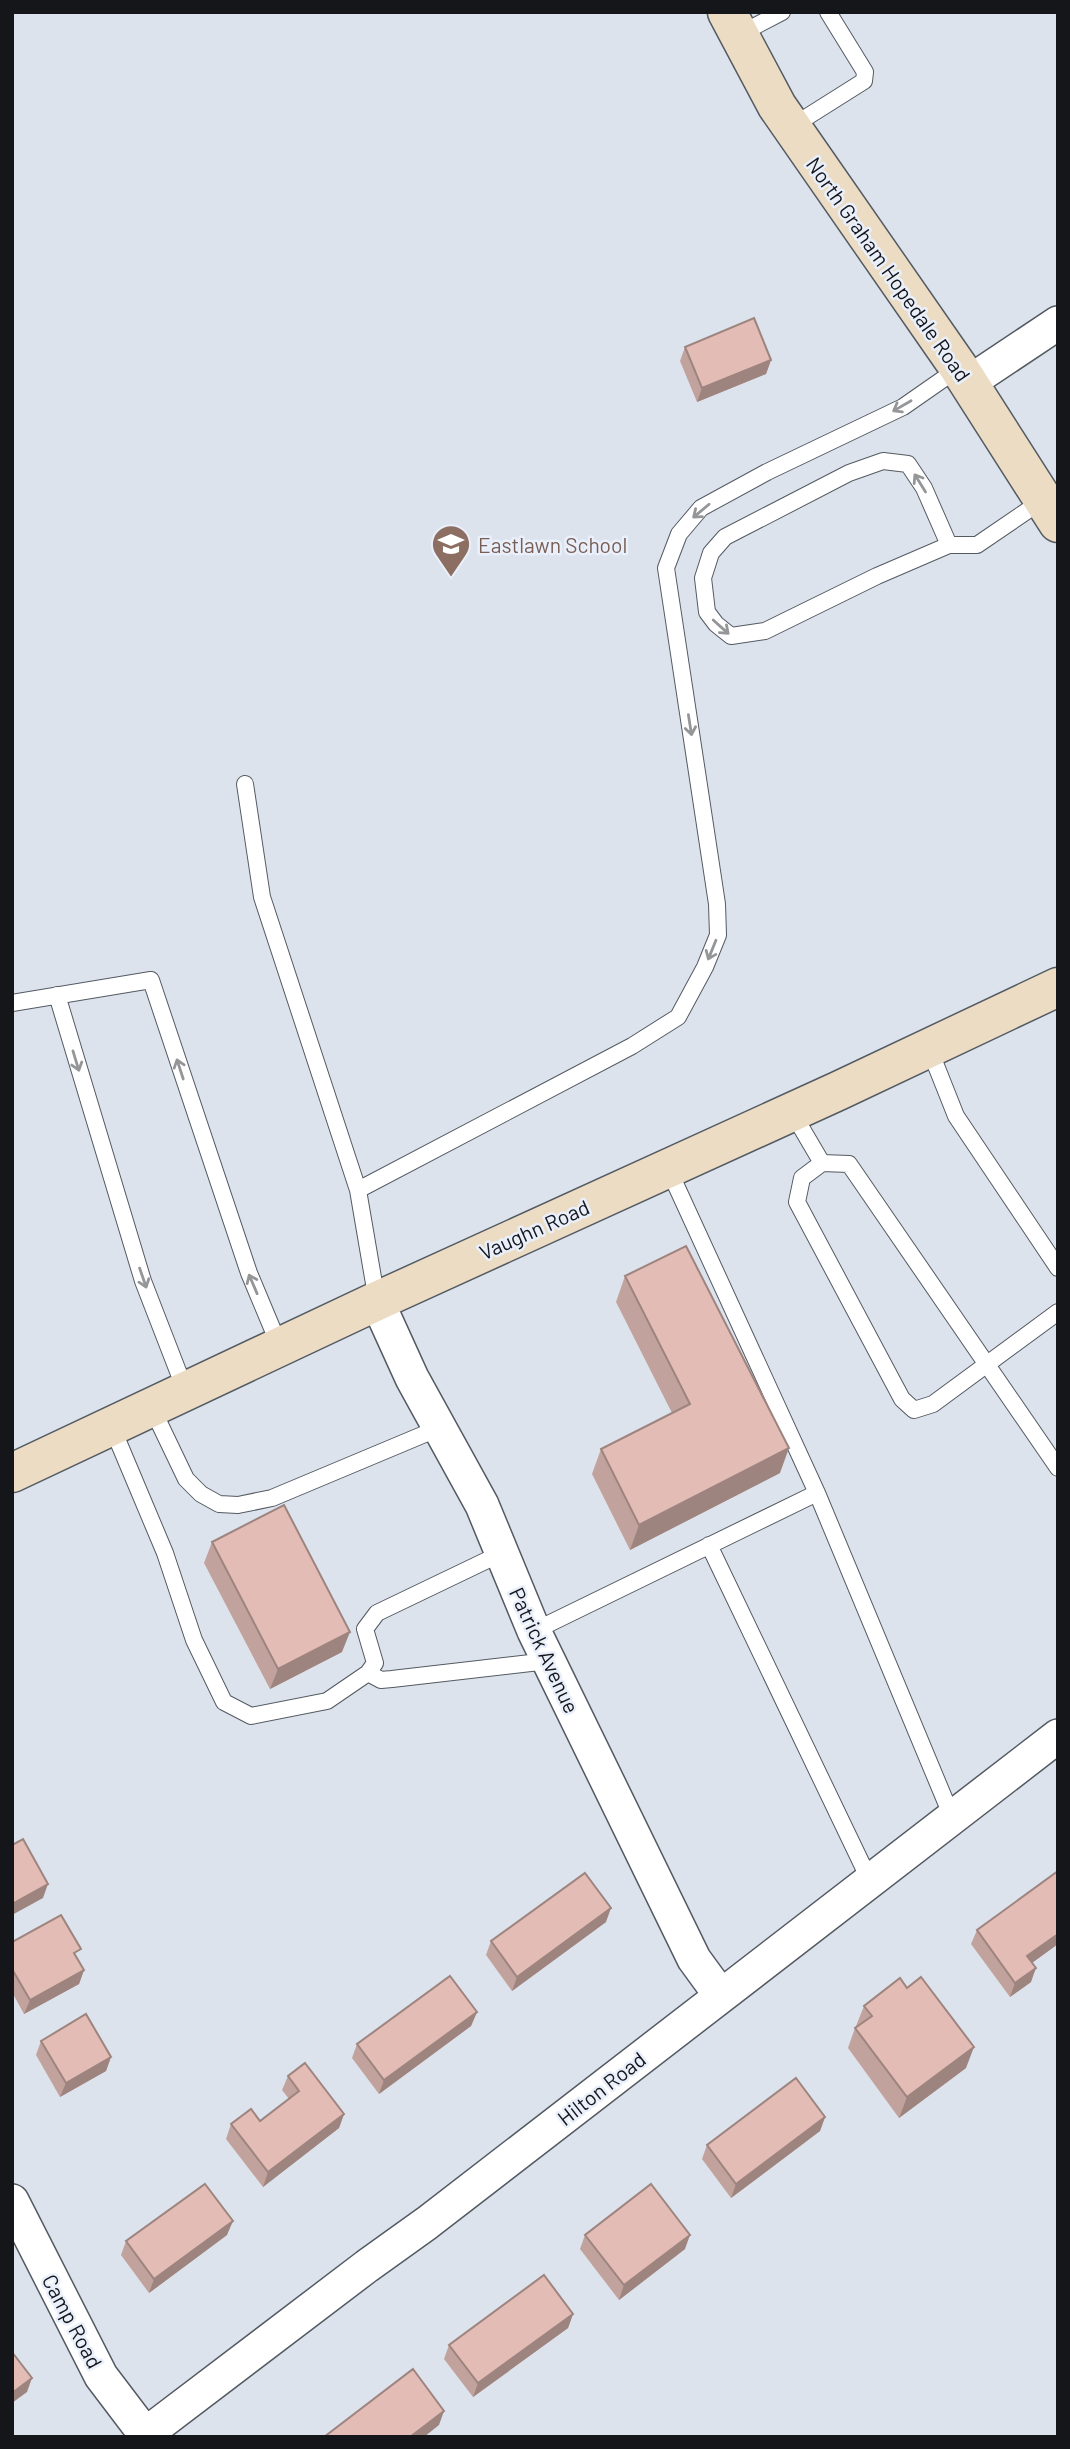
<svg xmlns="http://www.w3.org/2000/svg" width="1070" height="2449" font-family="Barlow,sans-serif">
<rect width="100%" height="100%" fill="#dce3ed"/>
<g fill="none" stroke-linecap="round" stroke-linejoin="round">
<g stroke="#545a62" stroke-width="18">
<path id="lane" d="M738 35 782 12
M791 127 864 81 865 72 828 12
M949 545 924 488 908 464 883 461 849 473 725 537 711 553 703 578 707 612 716 624 731 636 765 631 877 576 949 545H977L1043 500
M245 784 262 897 358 1190 377 1301
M57 995 143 1281 186 1392
M12 1003 151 980 249 1273 280 1347
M929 1048 956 1116 1058 1268
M792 1112 822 1163 849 1164 1058 1468
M822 1163 802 1178 797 1202 902 1399 914 1410 933 1404 1058 1312
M668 1168 817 1493 952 1817
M358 1190 632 1046 678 1017 705 967 718 935 717 904 666 568 679 534 701 508 767 472 903 407 959 368
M152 1408 186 1479 201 1494 219 1504 238 1505 272 1498 439 1428
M112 1427 165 1553 194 1640 224 1702 251 1716 327 1701 368 1673 375 1663 365 1629 377 1613 502 1553
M709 1545 870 1881
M534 1631 817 1493
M368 1673 381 1680 392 1679 548 1661"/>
</g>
<g stroke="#545a62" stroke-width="36">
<path id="street" d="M968 383 1058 323
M377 1301 412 1378 482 1505 534 1631 694 1959 721 1996
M12 2201 101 2376 145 2434
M142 2437 367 2266 427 2223 1058 1736"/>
</g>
<g stroke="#545a62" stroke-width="41">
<path id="secondary" d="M727 12 777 106 959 368 1058 523
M12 1473 377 1301 838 1091 1058 987"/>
</g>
<use href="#lane" stroke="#fff" stroke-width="16"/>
<use href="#street" stroke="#fff" stroke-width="33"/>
<use href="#secondary" stroke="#ebdcc3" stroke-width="38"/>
</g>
<path fill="#c2a29c" d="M685 347 771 360 766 374 697 402 680 361Z
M625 1276 780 1473 630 1550 592 1474 601 1449 672 1413 616 1302Z
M212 1542 342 1652 270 1689 204 1563Z
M1058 1871V1944L1032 1963 1031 1982 1010 1997 971 1944 977 1930Z
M606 1922 512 1991 486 1955 491 1941Z
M12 1942 84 1970 79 1984 24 2014 12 1992Z
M864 2006 966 2068 899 2118 848 2048 855 2028 857 2027 856 2026Z
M477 2012 471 2026 379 2094 352 2058 357 2044Z
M41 2041 111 2057 106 2071 60 2097 36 2055Z
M288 2076 344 2114 339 2128 263 2187 226 2139 231 2124 260 2121 289 2099 282 2090Z
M825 2117 820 2131 731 2198 702 2159 707 2145Z
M227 2235 149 2293 121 2255 126 2241Z
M585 2235 685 2249 619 2300 580 2249Z
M573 2314 568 2328 473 2397 444 2359 449 2345Z"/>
<path fill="#9e847f" d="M771 360 766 374 697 402 702 388Z
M789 1448 780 1473 630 1550 639 1525Z
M350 1632 342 1652 270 1689 278 1669Z
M48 1884 43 1898 12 1915V1904Z
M611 1908 606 1922 512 1991 517 1977Z
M1058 1934V1944L1022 1970 1027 1956Z
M1036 1968 1031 1982 1010 1997 1015 1983Z
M84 1970 79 1984 24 2014 30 2000Z
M477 2012 471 2026 379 2094 384 2080Z
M974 2047 966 2068 899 2118 907 2097Z
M111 2057 106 2071 60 2097 66 2083Z
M344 2114 339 2128 263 2187 268 2172Z
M825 2117 820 2131 731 2198 736 2184Z
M233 2221 227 2235 149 2293 154 2279Z
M690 2235 685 2249 619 2300 624 2285Z
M573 2314 568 2328 473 2397 478 2383Z
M32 2378 27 2392 12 2403V2393Z
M444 2411 439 2425 424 2437H410Z"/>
<path fill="#e2bcb5" stroke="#9e847f" stroke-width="2" d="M754 318 771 360 702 388 685 347Z
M686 1246 789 1448 639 1525 601 1449 690 1404 625 1276Z
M284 1505 350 1632 278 1669 212 1542Z
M23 1839 48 1884 12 1904V1845Z
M1058 1871V1934L1027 1956 1036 1968 1015 1983 977 1930Z
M585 1873 611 1908 517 1977 491 1941Z
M61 1915 81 1949 74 1953 84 1970 30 2000 12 1969V1942Z
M450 1976 477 2012 384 2080 357 2044Z
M921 1977 974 2047 907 2097 855 2028 872 2016 864 2006 900 1978 907 1988Z
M86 2014 111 2057 66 2083 41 2041Z
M305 2063 344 2114 268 2172 231 2124 251 2109 260 2121 299 2091 288 2076Z
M796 2078 825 2117 736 2184 707 2145Z
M205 2184 233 2221 154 2279 126 2241Z
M651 2184 690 2235 624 2285 585 2235Z
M544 2275 573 2314 478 2383 449 2345Z
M12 2352 32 2378 12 2393Z
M413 2369 444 2411 410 2437H324Z"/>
<defs><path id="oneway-shaft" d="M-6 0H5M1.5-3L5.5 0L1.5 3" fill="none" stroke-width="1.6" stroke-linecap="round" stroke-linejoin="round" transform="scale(1.75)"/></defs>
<g stroke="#959698">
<use href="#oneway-shaft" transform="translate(902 406) rotate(150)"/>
<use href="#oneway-shaft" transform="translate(920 483) rotate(-122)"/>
<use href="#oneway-shaft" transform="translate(701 511) rotate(140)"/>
<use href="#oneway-shaft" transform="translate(721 627) rotate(42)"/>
<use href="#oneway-shaft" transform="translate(690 725) rotate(81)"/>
<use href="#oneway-shaft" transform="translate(712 950) rotate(112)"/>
<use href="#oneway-shaft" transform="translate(76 1061) rotate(73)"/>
<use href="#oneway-shaft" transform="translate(180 1069) rotate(-108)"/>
<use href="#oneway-shaft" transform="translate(143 1278) rotate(71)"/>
<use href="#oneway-shaft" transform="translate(253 1284) rotate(-113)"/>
</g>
<defs>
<g id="school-pin" transform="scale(2.0125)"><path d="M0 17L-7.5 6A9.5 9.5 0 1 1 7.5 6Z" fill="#8d6e63" stroke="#eaf0fb"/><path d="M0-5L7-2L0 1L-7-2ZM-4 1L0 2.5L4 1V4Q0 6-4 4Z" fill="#fff"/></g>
</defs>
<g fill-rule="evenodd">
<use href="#school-pin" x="451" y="544"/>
</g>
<g text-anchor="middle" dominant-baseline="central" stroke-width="5" stroke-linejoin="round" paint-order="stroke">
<g font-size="21" fill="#14161a" stroke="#eaf0fb">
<text transform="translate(889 269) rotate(55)">North Graham Hopedale Road</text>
<text transform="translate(534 1229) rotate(-24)">Vaughn Road</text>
<text transform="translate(545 1650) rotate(65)">Patrick Avenue</text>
<text transform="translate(601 2088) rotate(-38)">Hilton Road</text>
<text transform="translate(73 2321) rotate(62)">Camp Road</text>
</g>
<g font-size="21" fill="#785e54" stroke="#eaf0fb" text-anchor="start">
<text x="478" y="544">Eastlawn School</text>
</g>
</g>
<rect width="1070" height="2449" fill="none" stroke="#14161a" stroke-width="28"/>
</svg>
